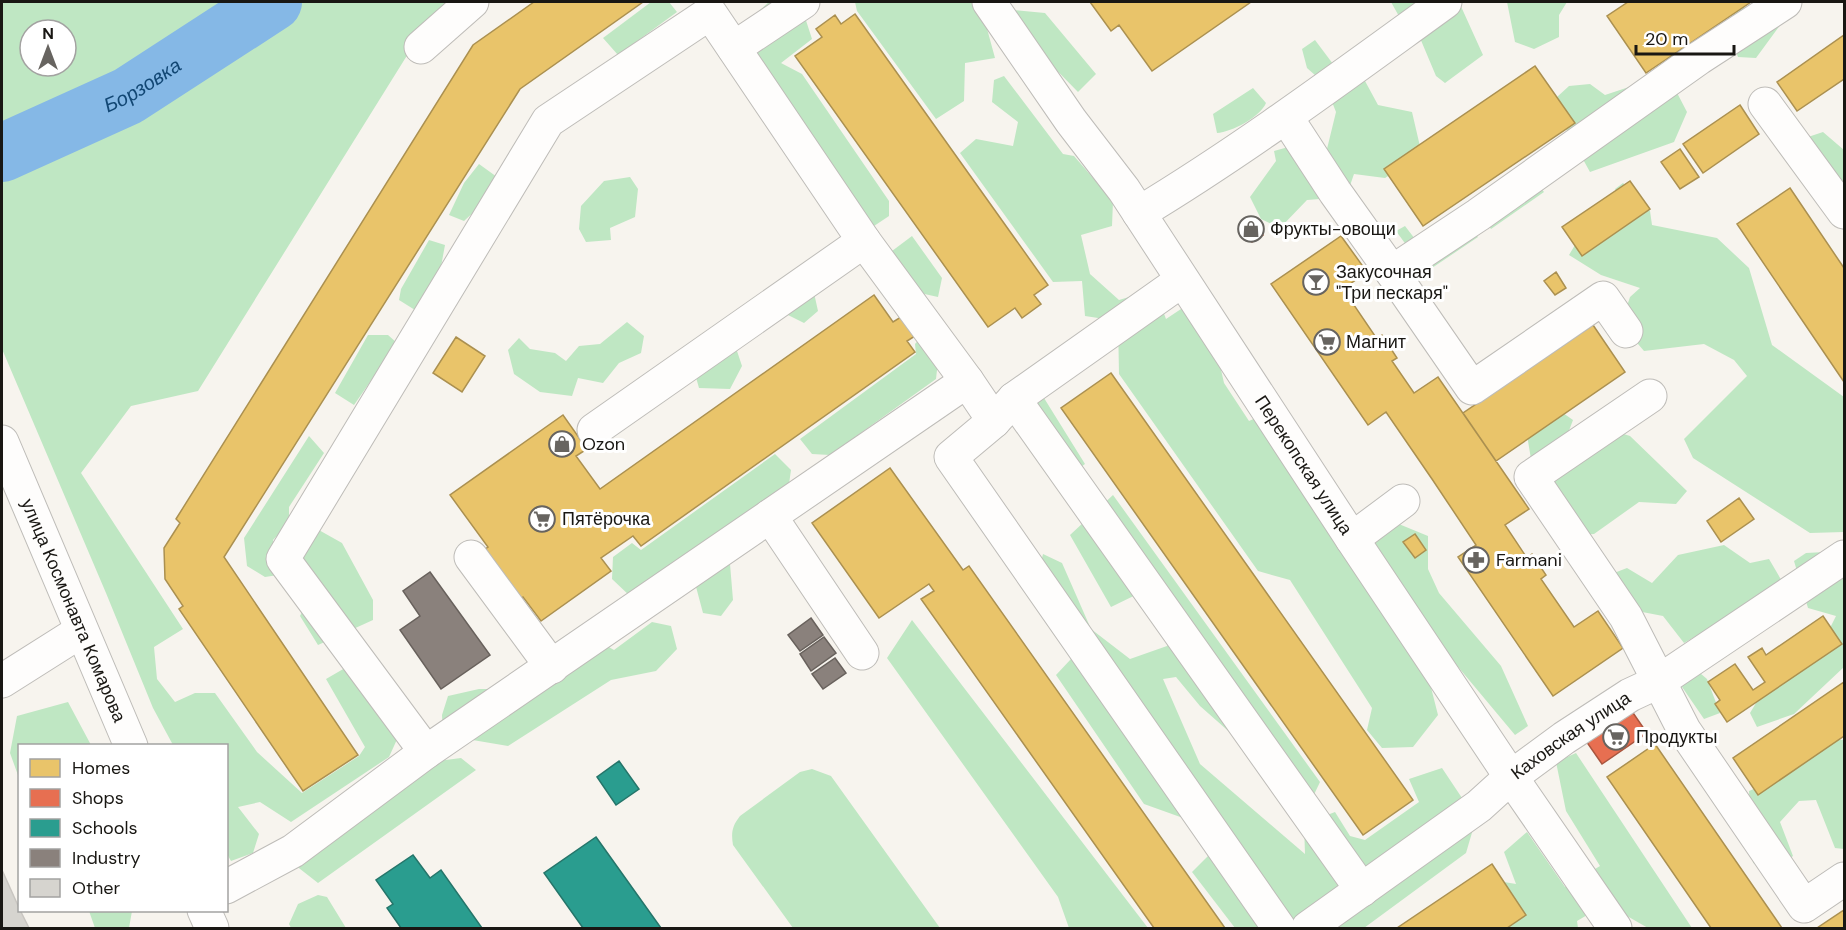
<svg xmlns="http://www.w3.org/2000/svg" width="1846" height="930" font-family="'DM Sans',sans-serif">
<rect width="100%" height="100%" fill="#f7f4ee"/>
<path fill="#bfe7c3" fill-rule="evenodd" d="M2 2H452L426 25 198 391 131 406 81 473 183 629 154 647 157 679 175 702 195 693H215L257 752 302 793 359 756 365 747 326 679 345 668 399 735 389 757 291 822 260 802 238 807 259 834 253 853 231 861 227 854 226 746 173 745 153 708 106 593 2 349ZM30 30H66V66H30Z
M651 2H669L677 12 618 55 603 38Z
M769 2H800L812 39 781 63 802 74 889 201V216L871 228 746 51 748 21Z
M855 2H978L980 3 995 58 965 63 964 101 936 119 857 11Z
M1391 2H1459L1483 55 1445 83 1436 76 1420 38 1405 27Z
M1507 2H1567L1559 15V37L1534 49 1515 42Z
M1735 6 1773 11 1781 24 1756 58 1738 57 1728 31Z
M1014 10 1045 13 1096 74 1078 92 1022 35Z
M1315 40 1336 68 1365 81 1378 105 1412 112 1422 155 1385 178 1354 174 1346 197 1307 200 1280 228 1261 219 1250 197 1276 161 1274 151 1292 146 1326 153 1336 112 1325 84 1307 68 1302 49Z
M1004 76 1063 154 1074 156 1113 201 1112 226 1081 235 1090 274 1119 300 1139 294 1158 298 1166 319 1187 305 1215 343 1224 383 1249 421 1260 416 1363 530 1372 513 1428 536V569L1439 593 1501 666 1528 726 1515 735 1449 656 1424 660 1438 715 1413 747 1382 748 1367 730 1372 708 1290 580 1258 571 1119 374 1118 321 1085 316 1082 281 1053 282 960 153 976 139 1013 146 1018 122 992 102 994 80Z
M1590 84 1605 95 1632 86 1675 89 1687 112 1674 142 1590 172 1559 116 1557 97 1569 86Z
M1253 88 1266 103C1260 117 1232 132 1217 133L1213 114Z
M1823 132 1844 150V186L1808 137Z
M479 164 497 177 490 197 464 221 449 215 464 183Z
M630 177 638 189 635 217 610 228 611 240 586 242 579 229 581 206 604 181Z
M1536 182 1544 192 1491 229 1482 217Z
M1623 183 1650 211 1652 225 1717 238 1749 268 1772 345 1844 397V532L1810 533 1693 458 1684 439 1747 376 1734 360 1704 344 1644 351 1621 324 1630 297 1640 288 1601 275 1569 255 1575 245 1624 213 1615 189Z
M1405 226 1425 252 1471 229 1478 237 1426 272 1396 231Z
M912 236 942 278 938 297 920 293 892 251Z
M429 240 445 245 440 272 415 310 399 300 401 289Z
M814 293 818 311 804 323 778 310Z
M627 322 644 336 641 353 619 363 603 383 578 378 572 396 540 392 514 374 508 350 519 338 530 349 555 353 566 361 579 346 600 344Z
M368 335H388L397 343 354 405 335 393Z
M922 336 939 352 936 379 830 455 812 454 800 439 916 354 915 344Z
M735 345 742 366 730 389 699 388 690 356Z
M1044 398 1085 464 1058 483 1030 405Z
M1553 406 1573 420 1564 444 1608 429 1630 436 1687 491 1676 504 1639 502 1594 534 1559 536 1540 513 1526 429Z
M309 436 324 453 289 507V523L273 540 278 575 265 577 247 566 244 538Z
M775 454 791 470 789 484 711 537 730 564 733 600 721 616 703 613 695 583 631 597 612 579 613 557 632 543 641 550Z
M1113 495 1320 782 1310 803 1200 706 1176 677 1163 679 1200 764 1305 854 1304 824 1335 812 1350 836 1365 840 1419 802 1409 779 1442 768 1476 819 1466 853 1364 928H1235L1192 872 1213 851 1197 823 1144 804 1056 675 1071 659 1088 674 1038 574 1043 554 1062 563 1091 629 1130 659 1167 646 1176 629 1152 587 1111 607 1070 535Z
M301 520 342 543 373 600V620L318 645 300 616 305 606Z
M1724 545 1750 563 1769 559 1783 583 1762 598 1684 643 1663 616 1606 605 1601 578 1627 568 1652 583 1678 555Z
M1844 551V667L1794 714 1757 727 1750 713 1798 633 1823 642 1836 616 1808 608 1794 561 1806 553Z
M912 620 1148 928H1069L1058 897 887 658Z
M652 622 671 626 677 649 656 671 611 680 508 746 443 735 442 715 448 696 479 689H509L586 634 614 650Z
M1687 662 1707 679 1720 713 1704 719 1680 684Z
M68 702 91 745 20 746 19 778 10 753 17 716Z
M1815 737 1844 740V849L1835 848 1816 800 1799 801 1780 822 1793 856 1774 869 1753 863 1749 791 1766 784Z
M1576 753 1692 928H1648L1606 904 1577 921 1578 928H1456L1457 920 1492 880 1516 884 1504 852 1527 832 1565 887 1600 866 1566 811 1556 762Z
M461 758 476 770 318 883 295 865 438 761Z
M812 769 831 776 940 928H793L733 845C731 833 732 826 740 816L800 772Z
M318 895 327 897 346 928H291L289 924 298 904Z
M89 911H132L129 928H95Z"/>
<path fill="#e9c46a" stroke="#ab9050" stroke-width="1.5" d="M534 2H643L520 89 224 557 358 755 303 791 179 609 183 606 165 579 164 548 180 523 176 519 473 45Z
M1090 2H1251L1152 71 1119 25 1111 31Z
M1628 2H1751L1646 73 1607 16Z
M855 14 1048 285 1034 295 1041 304 1022 318 1015 308 988 327 795 56 822 37 816 29 835 15 841 24Z
M1844 35V79L1797 111 1777 82Z
M1535 66 1575 123 1423 226 1384 169Z
M1740 105 1759 134 1703 173 1683 144Z
M1680 149 1699 177 1680 189 1661 162Z
M1630 181 1650 209 1582 256 1562 227Z
M1790 188 1844 268V382L1737 224Z
M1341 236 1367 272 1343 289 1377 339 1382 335 1397 358 1392 361 1414 393 1438 377 1529 509 1505 525 1527 558 1532 554 1546 575 1541 579 1574 627 1598 611 1623 648 1553 696 1458 557 1476 545 1432 479 1386 412 1368 425 1271 284Z
M1556 272 1566 288 1555 295 1544 281Z
M874 295 893 322 901 317 915 336 907 341 915 352 641 546 633 536 601 558 611 571 541 621 523 597 516 602 481 552 488 547 450 495 563 415 587 449 576 456 600 489Z
M1593 325 1625 372 1496 461 1463 413Z
M456 337 485 356 462 392 433 373Z
M1111 373 1413 800 1363 835 1061 408Z
M890 468 963 570 969 566 1225 928H1154L921 599 934 591 929 584 879 618 812 523Z
M1739 498 1754 519 1721 542 1707 521Z
M1415 534 1426 550 1415 558 1403 542Z
M1823 616 1842 644 1727 722 1715 704 1720 700 1708 682 1735 664 1753 690 1765 682 1748 657 1762 648 1766 655Z
M1844 682V736L1758 795 1733 758Z
M1655 744 1782 928H1711L1607 777Z
M1492 864 1526 915 1507 928H1397Z
M1844 910V928H1817Z"/>
<path fill="#e76f51" stroke="#a9553e" stroke-width="1.5" d="M1250 217 1263 235 1252 242 1240 224Z
M1631 710 1647 733 1602 764 1586 741Z"/>
<path fill="#2a9d8f" stroke="#25756a" stroke-width="1.5" d="M619 761 639 789 616 805 597 777Z
M596 837 661 928H583L544 873Z
M413 855 430 878 441 870 482 928H401L387 908 393 904 376 880Z"/>
<path fill="#8a817c" stroke="#68615c" stroke-width="1.5" d="M430 572 490 655 441 689 400 630 420 616 403 591Z
M811 618 823 635 800 651 788 635Z
M824 637 836 653 811 671 800 654Z
M835 658 846 673 823 689 812 674Z"/>
<g fill="none" stroke-linecap="round" stroke-linejoin="round">
<path stroke="#85b8e6" stroke-width="58" id="s1" d="M2 153 128 96 273 2"/>
</g>
<path fill="#d6d4cf" stroke="#c9c6c1" stroke-width="1.5" d="M2 870 20 910 29 928H2Z"/>
<g fill="none" stroke-linecap="round" stroke-linejoin="round">
<g stroke="#bebcb8" stroke-width="35">
<g id="minor">
<path id="s2" d="M989 2 1071 121 1124 190 1352 539 1511 777 1615 928"/>
<path d="M421 47 472 2"/>
<path d="M734 48 803 2"/>
<path d="M1765 104 1844 212"/>
<path d="M1286 117 1335 192 1392 272 1478 215 1699 58 1785 2"/>
<path d="M1139 213C1245 149 1344 75 1445 2"/>
<path d="M1392 272 1472 388 1603 298 1626 331"/>
<path d="M1650 396 1531 477 1626 617 1684 730 1804 906 1844 879"/>
<path d="M1014 399 1362 890"/>
<path d="M994 421 951 457 1279 928"/>
<path d="M594 430 864 241"/>
<path id="s3" d="M2 442 131 746"/>
<path d="M770 516 862 653"/>
<path d="M1352 539 1403 501"/>
<path d="M471 557 552 667"/>
<path d="M2 681 81 631"/>
<path d="M426 752 283 559 548 121 710 13 864 241 967 381"/>
<path d="M226 887 293 851 426 752 967 381 994 421 1014 399 1181 281"/>
<path d="M204 910 212 928"/>
<path id="s4" d="M1308 928 1479 806 1511 777 1564 738 1630 695 1658 682 1844 557"/>
</g>
</g>
<use href="#minor" stroke="#fefdfc" stroke-width="33"/>
</g>
<defs>
<g id="shop-ring" transform="scale(1.35)"><circle r="9.5" fill="#fff" stroke="#676460" stroke-width="1.5"/><path d="M-5-2.5h2.3a2.7 3.5 0 0 1 5.4 0H5L5.5 6h-11ZM-1.5-2.5h3a1.5 2.3 0 0 0-3 0Z" fill="#676460"/></g>
<g id="bar-ring" transform="scale(1.35)"><circle r="9.5" fill="#fff" stroke="#676460" stroke-width="1.5"/><path d="M-6-5H6L.8 .8V4.5H3.5V6h-7V4.5H-.8V.8Z" fill="#676460"/></g>
<g id="supermarket-ring" transform="scale(1.35)"><circle r="9.5" fill="#fff" stroke="#676460" stroke-width="1.5"/><path d="M-6-5.5h2.5l.6 2H6L4.5 2H-2.5L-4.4-4H-6ZM-1.5 3.2a1.3 1.3 0 1 0 .1 0ZM3 3.2a1.3 1.3 0 1 0 .1 0Z" fill="#676460"/></g>
<g id="pharmacy-ring" transform="scale(1.35)"><circle r="9.5" fill="#fff" stroke="#676460" stroke-width="1.5"/><path d="M-2-6h4v4h4v4h-4v4h-4v-4h-4v-4h4Z" fill="#676460"/></g>
</defs>
<g fill-rule="evenodd">
<use href="#shop-ring" x="1251" y="229"/>
<use href="#bar-ring" x="1316" y="282"/>
<use href="#supermarket-ring" x="1327" y="342"/>
<use href="#shop-ring" x="562" y="444"/>
<use href="#supermarket-ring" x="542" y="519"/>
<use href="#pharmacy-ring" x="1476" y="560"/>
<use href="#supermarket-ring" x="1616" y="737"/>
</g>
<g text-anchor="middle" dominant-baseline="central" stroke-width="6" stroke-linejoin="round" paint-order="stroke">
<g font-size="18" fill="#191713" stroke="#fff" text-anchor="start">
<text x="1270" y="229">Фрукты-овощи</text>
<text x="1336" y="272">Закусочная<tspan x="1336" dy="21">"Три пескаря"</tspan></text>
<text x="1346" y="342">Магнит</text>
<text x="582" y="444">Ozon</text>
<text x="562" y="519">Пятёрочка</text>
<text x="1496" y="560">Farmani</text>
<text x="1636" y="737">Продукты</text>
</g>
<g font-size="18" fill="#191713" stroke="#fff">
<text stroke="none"><textPath href="#s2" startOffset="560">Перекопская улица</textPath></text>
<text stroke="none"><textPath href="#s3" startOffset="183">улица Космонавта Комарова</textPath></text>
<text stroke="none"><textPath href="#s4" startOffset="326">Каховская улица</textPath></text>
</g>
<g font-size="20" font-style="italic" fill="#124774" stroke="#fff">
<text stroke="none"><textPath href="#s1" startOffset="156">Борзовка</textPath></text>
</g>
</g>
<rect width="1846" height="930" fill="none" stroke="#191713" stroke-width="6"/>
<rect x="18" y="744" width="210" height="168" fill="#ffffff" stroke="#a3a2a1" stroke-width="1.5"/>
<rect x="30" y="759" width="30" height="18" fill="#e9c46a" stroke="#a3a2a1" stroke-width="1.5"/>
<text x="72" y="774" font-size="18" fill="#191713">Homes</text>
<rect x="30" y="789" width="30" height="18" fill="#e76f51" stroke="#a3a2a1" stroke-width="1.5"/>
<text x="72" y="804" font-size="18" fill="#191713">Shops</text>
<rect x="30" y="819" width="30" height="18" fill="#2a9d8f" stroke="#a3a2a1" stroke-width="1.5"/>
<text x="72" y="834" font-size="18" fill="#191713">Schools</text>
<rect x="30" y="849" width="30" height="18" fill="#8a817c" stroke="#a3a2a1" stroke-width="1.5"/>
<text x="72" y="864" font-size="18" fill="#191713">Industry</text>
<rect x="30" y="879" width="30" height="18" fill="#d6d4cf" stroke="#a3a2a1" stroke-width="1.5"/>
<text x="72" y="894" font-size="18" fill="#191713">Other</text>
<g transform="translate(48 48)"><circle r="28" fill="#ffffff" stroke="#a3a2a1" stroke-width="1.5"/>
<path d="M0-4.5L10 22L0 15L-10 22Z" fill="#676460"/>
<text y="-9" font-size="16" font-weight="bold" text-anchor="middle" fill="#191713">N</text>
</g>
<path d="M1636 45v9h98v-9" fill="none" stroke="#191713" stroke-width="3"/>
<text x="1645" y="45" font-size="18" fill="#191713" stroke="#ffffff" stroke-width="4.5" paint-order="stroke">20 m</text>
</svg>
